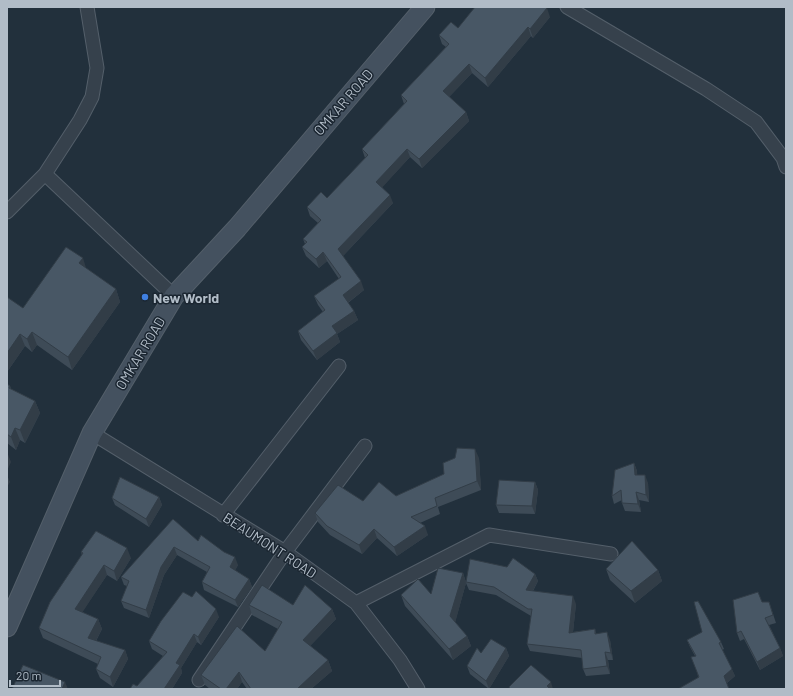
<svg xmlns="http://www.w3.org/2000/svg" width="793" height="696" font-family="Barlow,sans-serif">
<rect width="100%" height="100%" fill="#22303c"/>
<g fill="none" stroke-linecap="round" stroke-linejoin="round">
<g stroke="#545f6a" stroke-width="15">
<path id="street" d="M567 7 706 89 756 122 783 158 786 167
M45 174 174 296
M7 212 45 174 80 120 92 97 97 68 87 7
M92 433 285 552 356 603 400 660 418 689
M223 515 339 366
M356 603 489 535 611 554
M199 680 285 552 365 446"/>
</g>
<g stroke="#545f6a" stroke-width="21">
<path id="secondary" d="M7 627 92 433 174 296 237 228 425 7"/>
</g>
<use href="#street" stroke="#36414c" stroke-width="13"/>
<use href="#secondary" stroke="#44515f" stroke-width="19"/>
</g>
<path fill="#3e4b57" d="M550 17 533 38 531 36 488 87 472 73 449 97 466 112 469 121 422 168 410 157 382 187 393 203 343 256 364 290 348 303 354 311 358 320 337 334 340 342 317 360 301 340 298 331 323 312 318 305 314 296 339 279 327 261 319 268 306 256 302 247 305 244 303 239 318 223 310 216 307 207 327 198 365 158 362 149 404 104 401 95 446 47 442 44 439 35 458 28Z
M87 269 116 289 120 302 72 370 37 345 32 352 25 346 7 372 23 308Z
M7 384 10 386 11 389 35 401 40 413 25 443 20 440 16 450 7 443Z
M479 458 481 490 438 507 440 514 420 523 428 535 397 556 377 538 362 554 330 535 318 522 315 513 363 501 396 496Z
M634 463 637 471V475L648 483 649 502 639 500 641 512 625 511 622 503V500L614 504 612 496Z
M535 482 538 490 535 514 499 513 496 505Z
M159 497 162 505 149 527 115 505 112 498Z
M173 519 198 541 238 565 235 570 249 579 252 587 238 607 204 590 202 582 207 572 177 555 164 575 149 618 124 608 121 601 127 586 124 585 121 577Z
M81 552 131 558 117 581 107 575 82 612 98 619 102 629 96 641 125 650 128 659 113 687 100 678 96 669 98 664 43 638 39 628 82 555Z
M606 569 658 570 662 581 635 603 610 580Z
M463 573 466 582 535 574 538 581 533 591 576 604 573 632 595 629 596 634 610 640 613 660H608L610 674 586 676 583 669 582 658 530 651 527 644 531 616 496 595 469 590 466 583 455 622 467 636 471 646 453 660 405 606 401 595 431 594Z
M192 597 219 617 201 645 197 642 181 668 182 673 172 689H130L137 686 163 656 152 649 149 641Z
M762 602H769L776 623 769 625 780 648 783 656 760 670 744 639 740 641 737 633Z
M249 605H293L332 609 336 619 310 646 328 660 332 671 311 689H247L242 682 237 689H210L205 685 201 675 265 651 278 629 252 615Z
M687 640 721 642 724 649 722 650 735 676 727 683 698 677 695 656 690 647Z
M506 648 509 656 489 689 470 674 467 666 481 653Z"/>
<path fill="#323d47" d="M547 8 550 17 533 38 530 29Z
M528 27 531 36 488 87 485 78Z
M469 64 472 73 446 100 443 91Z
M466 112 469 121 422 168 419 159Z
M407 149 410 157 379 191 376 182Z
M390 195 393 203 341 258 338 249Z
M323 252 327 261 319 268 316 259Z
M83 258 87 271 79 263Z
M361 281 364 290 346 304 343 295Z
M116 289 120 302 72 370 68 357Z
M354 311 358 320 337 334 340 342 317 360 313 351 332 326Z
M32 332 37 345 32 352 27 339Z
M20 334 25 346 7 372V353Z
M35 401 40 413 25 443 20 430Z
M15 428 20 440 16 450 11 437Z
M475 449 479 458 481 490 477 481Z
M7 452 11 462 7 471Z
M634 463 637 471 638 483 635 475Z
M7 475 10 482 7 487Z
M645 475 648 483 649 502 646 495Z
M535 482 538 490 535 514 532 506Z
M636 492 639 500 641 512 638 504Z
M159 497 162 505 149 527 146 519Z
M425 526 428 535 397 556 394 547Z
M374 529 377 538 362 554 359 545Z
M174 547 177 555 164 575 149 618 146 610 161 567Z
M127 548 131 558 117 581 114 571Z
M235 557 238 565 233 575 230 567Z
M104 565 107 575 78 619 75 609Z
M658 570 662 581 635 603 631 591Z
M463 573 466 583 454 627 450 616Z
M535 574 538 581 529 598 526 590Z
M249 579 252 587 238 607 235 600Z
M573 596 576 604 572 641 569 633Z
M216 609 219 617 201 645 198 637Z
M332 609 336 619 306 650 303 640Z
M98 619 102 629 92 648 88 638Z
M607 632 610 640 613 660 611 653Z
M194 634 197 642 181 668 182 673 172 689H164L176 663Z
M467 636 471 646 453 660 449 649Z
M506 648 509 656 489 689 486 681Z
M780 648 783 656 760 670 757 662Z
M125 650 128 659 113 687 110 677Z
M605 652 608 660 610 674 607 666Z
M328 660 332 671 311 689H297Z
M732 669 735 676 727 683 724 676Z
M239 672 242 682 237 689H226Z
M65 682 68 689H62Z
M551 682 553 689H548L547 686Z"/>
<path fill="#485765" stroke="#323d47" d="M475 7H545L547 8 530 29 528 27 485 78 469 64 443 91 466 112 419 159 407 149 376 182 390 195 338 249 361 281 343 295 354 311 332 326 337 333 313 351 298 331 325 310 314 296 341 277 323 252 316 259 302 247 307 242 303 239 321 220 307 207 321 192 327 198 368 155 362 149 407 101 401 95 449 44 439 35 451 22 458 28Z
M66 247 83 258 79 263 116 289 68 357 32 332 27 339 20 334 7 353V297L23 308Z
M7 384 10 386 9 388 35 401 20 430 15 428 11 437 7 434Z
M457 448 475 449 477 481 435 498 437 506 411 517 425 526 394 547 374 529 359 545 327 526 315 513 338 485 363 501 379 482 396 496 444 474 443 463 455 458Z
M634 463 635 475H645L646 495 636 492 638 504 622 503 621 490 612 496 615 470Z
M120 477 159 497 146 519 112 498Z
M499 480 535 482 532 506 496 505Z
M173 519 198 541 201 535 224 552 235 557 230 567 249 579 235 600 202 582 210 567 174 547 161 567 146 610 121 601 129 581 121 577Z
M96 531 127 548 114 571 104 565 75 609 98 619 88 638 125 650 110 677 96 669 101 657 39 628 50 602 83 553 81 552Z
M632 541 658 570 631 591 606 569Z
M513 558 535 574 526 590 573 596 569 633 595 629V634L607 632 611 653 605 652 607 666 583 669 581 650 527 644 532 609H528L494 587 466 582 470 559 507 567Z
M438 568 463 573 450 616 467 636 449 649 401 595 418 579 431 594Z
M262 585 293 605 305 585 332 609 303 640 328 660 297 689H251L239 672 226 689H221L201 675 237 626 265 651 282 622 249 605Z
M196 591 216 609 198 637 194 634 176 663 180 665 164 689H130L133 684 137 686 167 652 149 641 161 621 183 592 192 597Z
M758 592 762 602H769L773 615 765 618 780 648 757 662 741 631 737 633 733 600Z
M698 601 721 642 719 643 732 669 724 676 729 689H678L699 677 691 657 696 656 687 640 702 632 694 602Z
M491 639 506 648 486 681 467 666 477 648 481 653Z
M23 665 65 682 62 689H12Z
M531 665 551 682 547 686 549 688 548 689H510L509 687Z"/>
<circle fill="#3f7fe0" stroke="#1b2631" stroke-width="1.5" cx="145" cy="297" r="4"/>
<g text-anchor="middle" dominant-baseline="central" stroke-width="3" stroke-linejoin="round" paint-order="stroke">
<g font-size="14" fill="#b1bcc7" stroke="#1b2631">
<text transform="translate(343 102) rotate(-49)">OMKAR ROAD</text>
<text transform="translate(140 353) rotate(-59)">OMKAR ROAD</text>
<text transform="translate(270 545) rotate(33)">BEAUMONT ROAD</text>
</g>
<g font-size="14" font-weight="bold" fill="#b1bcc7" stroke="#1b2631" text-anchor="start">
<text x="153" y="297">New World</text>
</g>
</g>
<rect width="793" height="696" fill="none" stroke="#b1bcc7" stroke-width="16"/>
<path d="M10 680v6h50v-6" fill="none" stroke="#b1bcc7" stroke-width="2"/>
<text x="16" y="680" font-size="12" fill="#b1bcc7" stroke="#1b2631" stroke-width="3" paint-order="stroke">20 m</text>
</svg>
